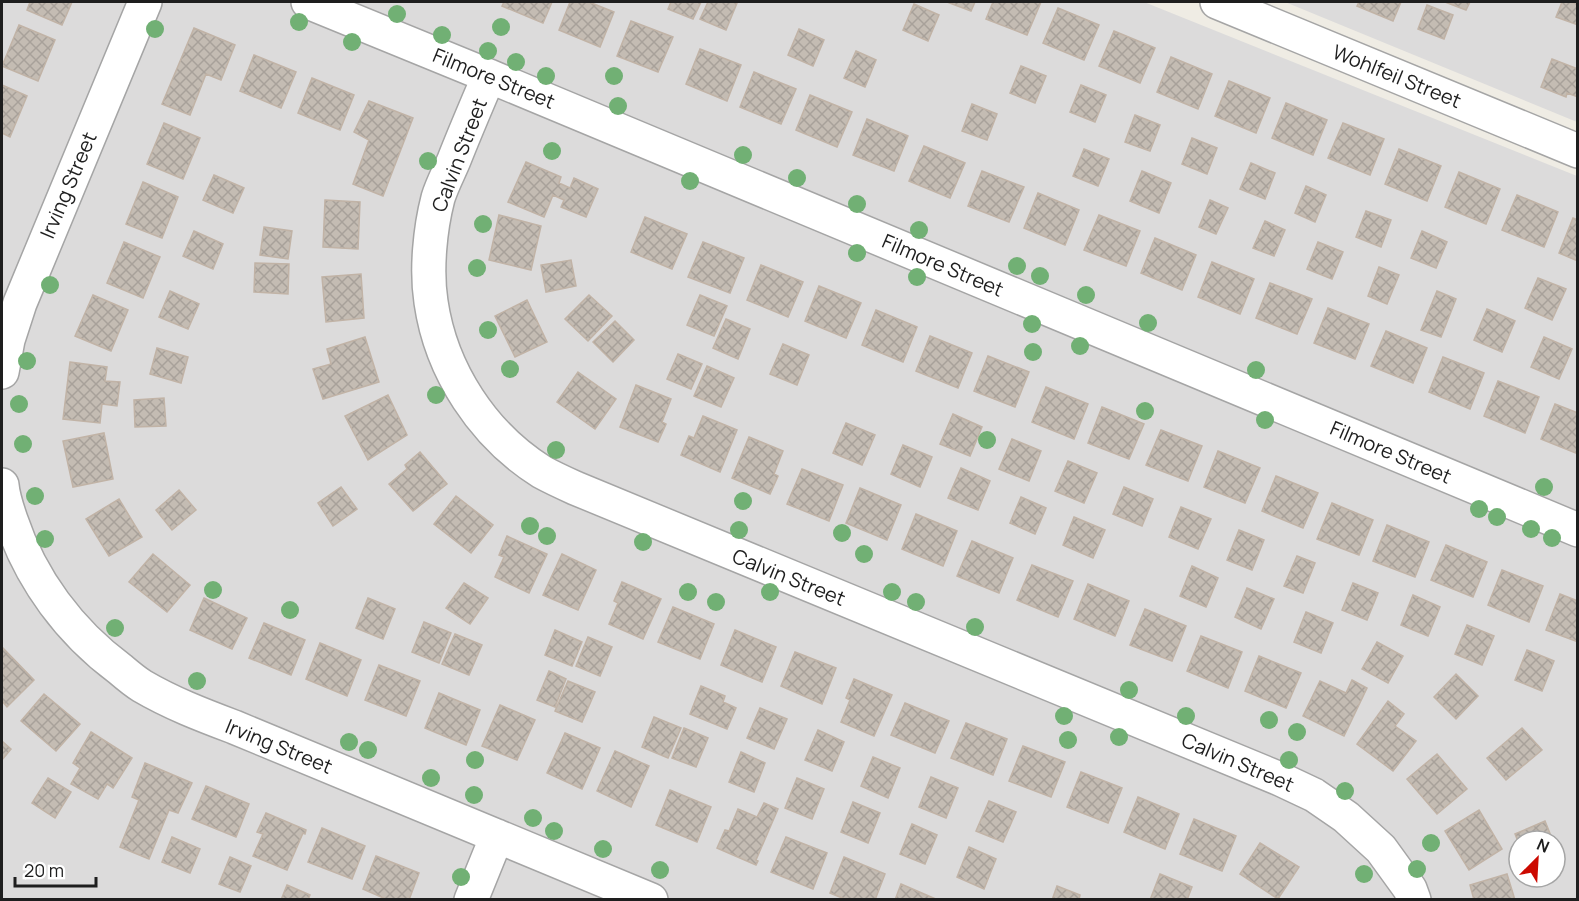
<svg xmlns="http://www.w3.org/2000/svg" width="1579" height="901" font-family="Manrope,sans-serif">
<defs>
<pattern id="building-cross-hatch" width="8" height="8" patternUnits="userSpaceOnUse" patternTransform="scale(1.5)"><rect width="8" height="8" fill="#c4bcb3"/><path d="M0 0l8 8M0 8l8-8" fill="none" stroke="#a8a19a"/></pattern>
</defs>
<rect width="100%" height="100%" fill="#efece4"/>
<path fill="#dcdbdb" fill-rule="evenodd" d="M2 2H1144L1577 176V899L2 900ZM1519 841H1555V877H1519Z
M1285 2H1577V122Z"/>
<path fill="url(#building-cross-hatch)" stroke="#c1b3a6" stroke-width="1.5" d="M30 2H72L62 25 27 10Z
M504 2H552L543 23 502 6Z
M570 2H589L614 12 600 47 559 30Z
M671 2H701L693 19 668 9Z
M708 2H732L737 3 726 30 700 19Z
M947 2H975L971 11Z
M993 2H1041L1027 35 986 19Z
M1359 2H1401L1393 21 1357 6Z
M1445 2H1470L1466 10Z
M1562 2H1570L1578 4V25L1556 17Z
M914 4 939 15 928 41 903 30Z
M1427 5 1453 15 1444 39 1418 29Z
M1058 8 1099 25 1084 60 1043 43Z
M631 21 673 37 658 72 617 56Z
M19 25 55 40 38 81 2 66Z
M194 28 235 45 221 80 206 74 190 115 162 104Z
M799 29 824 40 813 66 788 55Z
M1114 31 1155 48 1140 83 1099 66Z
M700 49 741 65 727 101 686 84Z
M856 51 876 60 865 87 844 78Z
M254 55 296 72 281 108 240 91Z
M1171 57 1212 74 1198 109 1157 92Z
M1552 59 1578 69V97L1567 93 1566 97 1541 87Z
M1021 66 1046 76 1035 103 1010 93Z
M754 72 796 89 781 124 740 107Z
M312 78 354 95 340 130 298 113Z
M1229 81 1270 98 1256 133 1215 116Z
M2 85 27 96 10 137 2 133Z
M1081 85 1106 95 1095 122 1070 112Z
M810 95 852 112 837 147 796 130Z
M369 101 413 118 383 196 353 184 369 140 354 132Z
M1286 103 1327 120 1313 155 1272 138Z
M972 104 997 114 987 140 962 131Z
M1135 115 1160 125 1150 151 1125 142Z
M867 119 908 136 894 171 853 155Z
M164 123 200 138 183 179 147 164Z
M1343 123 1384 139 1370 175 1328 158Z
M1192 138 1217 148 1207 174 1182 164Z
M924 146 965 163 950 198 909 181Z
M1084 149 1109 159 1098 186 1073 176Z
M1399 149 1441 166 1427 201 1385 184Z
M526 162 561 177 559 183 570 188 574 178 598 189 586 217 561 207 564 200 553 195 544 217 508 202Z
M1251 163 1275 173 1265 199 1240 189Z
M982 171 1024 187 1009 222 968 206Z
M1142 171 1171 183 1159 213 1130 201Z
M1459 172 1500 189 1486 224 1445 207Z
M214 175 244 188 233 213 203 200Z
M143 182 178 197 162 238 126 224Z
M1306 186 1326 195 1315 222 1295 213Z
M1038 193 1079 210 1065 245 1024 228Z
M1517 195 1558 212 1544 247 1502 230Z
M325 200 360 202 358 249 323 247Z
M1210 200 1228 208 1216 234 1199 227Z
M1366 211 1391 220 1381 247 1356 237Z
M499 215 541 226 531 270 489 260Z
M1099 215 1140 231 1126 266 1084 250Z
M645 217 687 234 672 269 631 252Z
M1573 218 1578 220V261L1559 253Z
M1265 221 1285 230 1274 256 1253 248Z
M264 227 292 231 288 259 260 255Z
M194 231 223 244 213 269 183 256Z
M1422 231 1447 242 1436 268 1411 258Z
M1155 238 1196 255 1182 290 1141 273Z
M124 242 160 257 143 298 107 283Z
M703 242 744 258 730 293 688 277Z
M1318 242 1343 252 1332 279 1307 269Z
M571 260 576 286 546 292 541 265Z
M1212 262 1254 279 1240 314 1198 297Z
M255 263 289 264 288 294 254 292Z
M761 265 803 282 788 317 747 300Z
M1379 267 1399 275 1387 304 1368 296Z
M361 274 364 318 326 322 322 277Z
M1538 278 1566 289 1552 320 1525 308Z
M1270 283 1312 299 1297 334 1256 318Z
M819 286 861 303 846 338 805 321Z
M170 291 199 304 188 329 159 317Z
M1437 291 1456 299 1441 337 1421 330Z
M93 295 128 310 111 351 75 336Z
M589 295 612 316 588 341 565 319Z
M700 295 727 306 714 336 687 325Z
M527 300 547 342 515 357 495 316Z
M1328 308 1369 324 1355 359 1314 343Z
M1487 309 1515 321 1502 352 1474 340Z
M876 310 917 327 903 362 862 345Z
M726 319 750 329 738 359 713 348Z
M615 321 634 340 613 362 593 342Z
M1386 331 1427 348 1413 383 1371 366Z
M930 336 972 353 958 388 916 371Z
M365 337 379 382 323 399 313 369 331 364 327 349Z
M1544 337 1572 349 1559 379 1531 367Z
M783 344 809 355 797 385 770 374Z
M157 348 188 357 181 383 150 374Z
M678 354 702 364 691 389 667 379Z
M988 356 1029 372 1015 407 974 391Z
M1443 357 1484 373 1470 409 1429 392Z
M70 362 107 367 105 381 120 382 117 406 102 404 100 423 63 419Z
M707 366 734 378 721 407 694 396Z
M578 372 616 399 595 429 557 402Z
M1498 381 1539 397 1525 433 1484 416Z
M636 385 671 399 662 422 666 424 658 442 620 427Z
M1046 387 1088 404 1074 439 1032 422Z
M388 395 407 435 368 460 345 416Z
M164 398 166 426 135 427 134 400Z
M1555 404 1578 413V454L1541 439Z
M1102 407 1144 424 1129 459 1088 443Z
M953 414 982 427 970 456 940 444Z
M703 416 737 430 720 472 681 455 689 436 694 438Z
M846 423 875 435 862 465 833 453Z
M1161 430 1202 446 1188 481 1146 465Z
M104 433 113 479 73 487 63 441Z
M749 437 783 451 774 474 778 476 770 494 732 478Z
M1012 439 1041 451 1029 481 999 469Z
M903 445 932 457 920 487 891 474Z
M1218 451 1260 468 1245 503 1204 487Z
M420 452 447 484 413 511 389 484 407 469 405 465Z
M1068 461 1097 473 1084 503 1055 491Z
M961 468 990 481 978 510 948 498Z
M802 469 843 485 829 521 787 504Z
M1276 476 1318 493 1303 528 1262 511Z
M341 487 357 509 333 526 318 503Z
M1124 487 1153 499 1142 526 1113 514Z
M860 488 901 505 887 540 846 523Z
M179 490 196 510 172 530 156 510Z
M456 496 493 525 471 553 434 524Z
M1021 497 1046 508 1035 534 1010 523Z
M119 499 142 537 109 556 86 519Z
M1332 503 1373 520 1359 555 1317 539Z
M1181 507 1211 519 1198 549 1169 537Z
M916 514 957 531 943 566 902 549Z
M1074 517 1105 530 1093 558 1063 545Z
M1387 525 1429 542 1415 577 1373 561Z
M1239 530 1264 540 1252 570 1227 560Z
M507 536 547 554 529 593 495 577 504 557 499 555Z
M972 541 1013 558 999 593 957 576Z
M1446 545 1487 562 1473 597 1431 580Z
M153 554 190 585 167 612 129 582Z
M562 554 596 570 578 610 543 595Z
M1297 556 1315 563 1303 593 1284 586Z
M1032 565 1073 581 1058 617 1017 600Z
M1192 566 1218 578 1206 607 1180 596Z
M1502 570 1543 586 1529 622 1488 605Z
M622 582 661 599 643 639 609 624 618 603 614 601Z
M464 583 488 598 470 624 446 608Z
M1353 583 1378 593 1367 620 1342 610Z
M1088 584 1129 601 1115 636 1074 619Z
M1247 588 1274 599 1261 629 1235 617Z
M1560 594 1578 601V642L1546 630Z
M1413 595 1440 607 1428 636 1401 625Z
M204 598 247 618 232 649 190 630Z
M368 598 395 609 383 639 356 628Z
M673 607 714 624 700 659 658 642Z
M1145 609 1186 626 1172 661 1130 645Z
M1306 612 1333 623 1321 653 1294 642Z
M424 622 451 633 439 663 412 652Z
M264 623 305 640 291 675 249 658Z
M1467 625 1494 636 1482 665 1455 654Z
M555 630 582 642 572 666 545 655Z
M735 630 776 647 762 682 721 665Z
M455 634 482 645 469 675 442 664Z
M1201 636 1242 652 1228 688 1187 671Z
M588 637 612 647 600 676 576 666Z
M1377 642 1403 656 1388 683 1362 669Z
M320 643 361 660 347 696 306 679Z
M3 648 34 680 7 707 2 701V649Z
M1527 650 1554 661 1542 691 1515 680Z
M795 652 836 668 822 704 781 686Z
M1259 656 1301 673 1286 708 1245 691Z
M379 665 420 681 406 716 365 700Z
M549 671 566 679 555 707 537 700Z
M1456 674 1478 696 1456 719 1434 697Z
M854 679 892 695 874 736 841 722 850 700 846 698Z
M1352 680 1367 688 1344 736 1303 716 1320 681 1346 693Z
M568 681 595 692 582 722 555 711Z
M701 686 725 696 723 702 736 708 727 729 690 714Z
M439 693 480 710 466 745 425 728Z
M44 694 80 724 56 751 21 721Z
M1388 701 1404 714 1395 726 1416 741 1393 771 1357 744Z
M905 703 949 721 935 753 891 735Z
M500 705 535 720 517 760 482 746Z
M760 708 787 719 774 749 747 738Z
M654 717 681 728 668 758 642 747Z
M966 723 1007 739 993 775 951 758Z
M684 728 708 738 696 767 672 758Z
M1522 728 1542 750 1506 780 1487 758Z
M818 730 844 742 832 771 805 760Z
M91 732 132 758 113 788 107 784 98 799 71 784 80 768 73 763Z
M565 733 600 748 582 789 547 773Z
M2 741 11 749 2 760Z
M1023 746 1065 762 1051 797 1009 781Z
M615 751 649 766 631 807 597 791Z
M741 752 765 763 754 792 729 782Z
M1437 754 1467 789 1437 814 1407 779Z
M873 757 900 768 888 798 861 786Z
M145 763 192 783 178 813 169 810 149 859 120 847 139 800 132 797Z
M1081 772 1122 788 1108 823 1067 807Z
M931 777 958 788 946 818 919 807Z
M48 778 71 792 55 818 32 803Z
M797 778 824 789 812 819 785 808Z
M206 786 249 804 236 837 192 819Z
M670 790 711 807 697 842 656 825Z
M1138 797 1179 814 1165 849 1124 832Z
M989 801 1016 812 1003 842 976 831Z
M853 802 880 813 868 843 841 832Z
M764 803 778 809 756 860 758 861 756 865 717 848 725 830 729 831 738 809 757 817Z
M1479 810 1502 849 1469 870 1445 831Z
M266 813 306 830 305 834 303 833 287 870 253 856 263 834 257 832Z
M1194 819 1236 836 1222 871 1180 854Z
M1545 821 1553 841H1519V844L1515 834Z
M912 824 937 835 925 864 900 854Z
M322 828 365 846 352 879 308 862Z
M172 837 200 849 190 873 162 862Z
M786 837 827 853 813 889 771 872Z
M1260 843 1299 867 1278 899 1240 874Z
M969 847 996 859 984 889 957 877Z
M376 856 419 873 409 900H388L363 889Z
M230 857 251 866 240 892 219 884Z
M844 857 885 874 875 900H847L830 893Z
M1160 874 1192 887 1187 900H1150Z
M1507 874 1515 900H1474L1470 885Z
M901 884 938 900H895Z
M287 885 310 895 308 900H281Z
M1057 886 1080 895 1079 900H1052Z"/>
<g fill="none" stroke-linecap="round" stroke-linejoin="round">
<g stroke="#a5a5a5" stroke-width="36">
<path id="minor" d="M308 2 489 76 1578 530
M1217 2 1578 151
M489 76C477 104 465 132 454 160 449 172 442 185 438 198 430 229 426 270 431 302 441 371 483 435 542 472 553 478 564 483 575 488L1280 779 1314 795 1346 817 1381 849 1410 889 1414 900
M2 372 8 340 20 303 145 2
M2 485C3 497 7 508 11 520 31 580 70 632 120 669 127 675 134 681 142 686 171 703 202 715 234 727L651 900
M471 900 497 836"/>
</g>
<use href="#minor" stroke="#fff" stroke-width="33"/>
</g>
<g fill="#71b074">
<circle cx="397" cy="14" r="9"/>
<circle cx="299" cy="22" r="9"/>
<circle cx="501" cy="27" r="9"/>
<circle cx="155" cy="29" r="9"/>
<circle cx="442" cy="35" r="9"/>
<circle cx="352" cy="42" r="9"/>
<circle cx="488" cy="51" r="9"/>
<circle cx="516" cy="62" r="9"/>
<circle cx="546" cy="76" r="9"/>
<circle cx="614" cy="76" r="9"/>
<circle cx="618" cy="106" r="9"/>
<circle cx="552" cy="151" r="9"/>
<circle cx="743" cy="155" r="9"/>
<circle cx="428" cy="161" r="9"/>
<circle cx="797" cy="178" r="9"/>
<circle cx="690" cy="181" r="9"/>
<circle cx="857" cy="204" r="9"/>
<circle cx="483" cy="224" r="9"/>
<circle cx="919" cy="230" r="9"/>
<circle cx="857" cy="253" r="9"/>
<circle cx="1017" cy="266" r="9"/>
<circle cx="477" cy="268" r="9"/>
<circle cx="1040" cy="276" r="9"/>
<circle cx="917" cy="277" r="9"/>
<circle cx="50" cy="285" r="9"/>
<circle cx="1086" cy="295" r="9"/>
<circle cx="1148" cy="323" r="9"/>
<circle cx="1032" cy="324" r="9"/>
<circle cx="488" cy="330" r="9"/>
<circle cx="1080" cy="346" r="9"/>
<circle cx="1033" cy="352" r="9"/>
<circle cx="27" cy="361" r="9"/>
<circle cx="510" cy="369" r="9"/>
<circle cx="1256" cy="370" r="9"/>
<circle cx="436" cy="395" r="9"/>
<circle cx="19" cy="404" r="9"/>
<circle cx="1145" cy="411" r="9"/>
<circle cx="1265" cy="420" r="9"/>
<circle cx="987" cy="440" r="9"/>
<circle cx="23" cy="444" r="9"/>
<circle cx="556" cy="450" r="9"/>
<circle cx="1544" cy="487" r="9"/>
<circle cx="35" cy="496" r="9"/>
<circle cx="743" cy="501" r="9"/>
<circle cx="1479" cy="509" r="9"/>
<circle cx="1497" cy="517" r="9"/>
<circle cx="530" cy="526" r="9"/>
<circle cx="1531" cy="529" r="9"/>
<circle cx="739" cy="530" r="9"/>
<circle cx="842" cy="533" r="9"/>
<circle cx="547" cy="536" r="9"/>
<circle cx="1552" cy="538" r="9"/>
<circle cx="45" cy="539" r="9"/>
<circle cx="643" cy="542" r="9"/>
<circle cx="864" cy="554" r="9"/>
<circle cx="213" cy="590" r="9"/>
<circle cx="688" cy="592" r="9"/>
<circle cx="770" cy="592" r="9"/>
<circle cx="892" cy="592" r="9"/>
<circle cx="716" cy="602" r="9"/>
<circle cx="916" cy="602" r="9"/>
<circle cx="290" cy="610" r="9"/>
<circle cx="975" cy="627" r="9"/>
<circle cx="115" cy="628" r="9"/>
<circle cx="197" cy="681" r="9"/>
<circle cx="1129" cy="690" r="9"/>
<circle cx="1064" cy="716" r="9"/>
<circle cx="1186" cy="716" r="9"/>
<circle cx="1269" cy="720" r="9"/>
<circle cx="1297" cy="732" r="9"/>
<circle cx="1119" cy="737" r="9"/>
<circle cx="1068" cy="740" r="9"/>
<circle cx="349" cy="742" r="9"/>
<circle cx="368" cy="750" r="9"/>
<circle cx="475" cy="760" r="9"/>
<circle cx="1289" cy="760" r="9"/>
<circle cx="431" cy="778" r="9"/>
<circle cx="1345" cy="791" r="9"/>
<circle cx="474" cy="795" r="9"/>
<circle cx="533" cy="818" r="9"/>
<circle cx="554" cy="831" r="9"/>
<circle cx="1431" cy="843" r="9"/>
<circle cx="603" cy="849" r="9"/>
<circle cx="1417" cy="869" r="9"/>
<circle cx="660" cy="870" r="9"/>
<circle cx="1364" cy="874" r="9"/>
<circle cx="461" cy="877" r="9"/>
</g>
<g text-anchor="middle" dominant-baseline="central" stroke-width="4.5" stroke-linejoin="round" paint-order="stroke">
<g font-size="20" fill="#1e1e1e" stroke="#fff">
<text transform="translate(1397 76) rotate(22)">Wohlfeil Street</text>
<text transform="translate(494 78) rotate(22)">Filmore Street</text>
<text transform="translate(459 155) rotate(-69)">Calvin Street</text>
<text transform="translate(68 185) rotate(-67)">Irving Street</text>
<text transform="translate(943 265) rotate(23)">Filmore Street</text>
<text transform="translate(1391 452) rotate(23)">Filmore Street</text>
<text transform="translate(789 577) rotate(22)">Calvin Street</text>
<text transform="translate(279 746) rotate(22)">Irving Street</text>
<text transform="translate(1238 762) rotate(23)">Calvin Street</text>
</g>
</g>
<rect width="1579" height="901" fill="none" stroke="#1e1e1e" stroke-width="6"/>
<g transform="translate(1537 859) rotate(24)"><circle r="28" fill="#ffffff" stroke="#a5a5a5" stroke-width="1.5"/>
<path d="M0-4.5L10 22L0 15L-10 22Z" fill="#cc0900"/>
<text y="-9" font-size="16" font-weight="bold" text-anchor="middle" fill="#1e1e1e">N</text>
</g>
<path d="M15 877v9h81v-9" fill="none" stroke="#1e1e1e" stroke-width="3"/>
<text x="24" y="877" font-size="18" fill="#1e1e1e" stroke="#ffffff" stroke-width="4.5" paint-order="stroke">20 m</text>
</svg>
